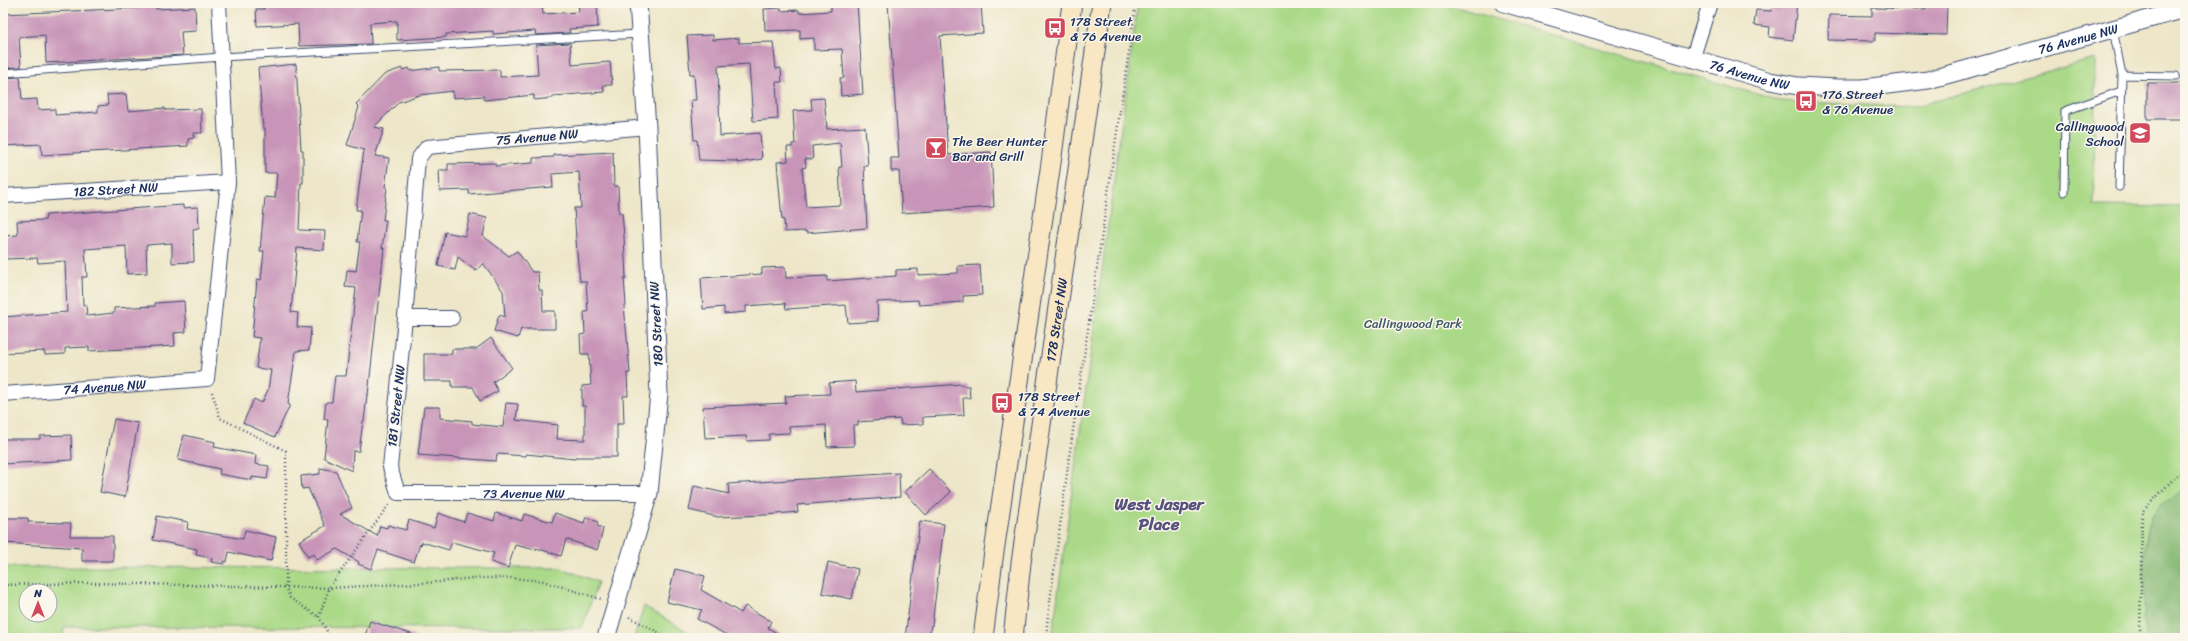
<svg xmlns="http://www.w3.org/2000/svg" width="2188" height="641" font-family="Sriracha,sans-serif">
<rect width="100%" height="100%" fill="#fbf7ec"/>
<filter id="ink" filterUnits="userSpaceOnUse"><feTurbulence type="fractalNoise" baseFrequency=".025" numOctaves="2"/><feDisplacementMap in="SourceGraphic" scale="8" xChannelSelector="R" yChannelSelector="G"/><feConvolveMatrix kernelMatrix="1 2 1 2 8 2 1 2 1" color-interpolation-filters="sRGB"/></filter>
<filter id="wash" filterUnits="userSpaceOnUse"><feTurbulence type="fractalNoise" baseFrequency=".012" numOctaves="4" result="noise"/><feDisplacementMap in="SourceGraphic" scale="16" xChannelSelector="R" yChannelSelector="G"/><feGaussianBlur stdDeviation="0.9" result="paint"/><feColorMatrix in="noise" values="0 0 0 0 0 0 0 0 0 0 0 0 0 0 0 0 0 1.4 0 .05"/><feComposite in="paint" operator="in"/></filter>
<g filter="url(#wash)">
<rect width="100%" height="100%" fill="#ede6c8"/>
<path fill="#aad987" stroke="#628472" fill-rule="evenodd" d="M1138 3H1442L1781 101 1911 107 2095 59 2094 206 2185 207V638H1052Z
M3 567 561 568 598 582 582 628 64 627 63 638H3ZM26 591H50V615H26Z
M644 606 698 638H634Z"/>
<path fill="#87b974" stroke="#517469" d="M2185 491V638H2145C2145 608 2140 541 2152 516 2157 506 2175 494 2185 491Z"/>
<g id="blocks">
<path fill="#c894b8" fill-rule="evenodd" d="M263 3H542L543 14 579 12 578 3H597L598 27 569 29 570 33 536 35 535 31 493 34V31L446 34V37L397 40V21L370 23 371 44 299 46 298 24 257 26 256 9H264Z
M831 3H857L863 94 841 96 840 78H844L842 49 814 50V38L800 39V30L765 31 764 9 781 8V11L799 10V13L831 11Z
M888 3H981L983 33 940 36 948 155 991 152 994 207 902 213 899 171H891V158H899Z
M1781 3H1797L1793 40 1769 37 1770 27 1754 25 1756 10 1771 11 1772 5 1781 6Z
M1926 3H1947L1946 35 1875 33V41L1828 40 1829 15 1872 16V8L1926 9Z
M155 4 156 9 195 7 196 31 181 32 183 55 46 63 45 35 19 37 21 67 4 68 3 14 140 8V5Z
M713 35V40L739 38V43L773 42 776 69 781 68 782 82H776L778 119 753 121 749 64 718 66 720 136 760 133 762 159 737 163V161L699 160 697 140H694L691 100H696L694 74H690L687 36Z
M570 43 572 65 610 62 612 85H603L604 92 553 96V98L534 100V95L484 100V96L453 98V91L419 95 399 102 374 127 384 129 375 156 389 158 385 187H387L383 220H386L382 248H384L368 395H367L364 421H363L359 451H353L352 471 324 458 328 419H324L326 402H332L335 376H346L356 288 345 287 347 270 356 271 360 242H357L361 210H356L364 150 347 145 359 107 356 104 385 74 402 68V70L409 68 410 71 439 67V71L500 70V77L538 75 536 45Z
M296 64 301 150H303V183H301L299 230 325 231 324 250 297 248 291 312 298 313 297 327 311 328 309 350 296 351 288 404 290 405 275 437 243 423 254 399 262 403 268 390 271 370 256 368 260 338 252 337 257 279 261 280 264 251H260L265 197 275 198 277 173H265V128H263L258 68Z
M20 77 22 100 37 99 38 110 55 109V115L98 112V106L108 105 107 95 126 94 128 111 165 108V110L201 109 202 133H193L194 138 188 139V146L42 155 41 144 3 146V84H5V78Z
M2147 83H2185V119H2147Z
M824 98 827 129 865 127 868 166H864L867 228 806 233V231L785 232 784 220H782L777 162 788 161 787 147H792V144H795L793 111 812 110 811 99ZM840 143 842 167H839L841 205 806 207 802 168 806 167 805 159H813L812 146Z
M613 152 614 186H618L619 213H622L624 237 626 278H624L626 305H624L630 373H627L628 396H623L624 424H617V457H576L575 459 526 454V456L497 454 496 461 418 455 424 407H440V418L472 421V424L503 427 506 403 518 404 516 420 558 425 557 439 585 440V406H582V386L591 385 589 354H581L580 335 585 334 584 312H588L586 281H580L577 254 574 208H581L579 172 552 174 553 187 469 194V190L440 191 439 170H448V164L495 163V166L533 163V158L554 157V155Z
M183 205V208L198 207 199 228 193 229 194 262 172 263V243L146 245 147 273 127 274 126 246 85 249 87 277H82L83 305H86L87 316 114 313V308L155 306V303L184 301 186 332 174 333 175 346 89 351V347L65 348V354L45 355 44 351 3 353V317L67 312 65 261 38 263 37 258 3 259V236L18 235 17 221 45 220 46 215Z
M470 214 487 218 483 236 509 256 517 251 532 272H538L539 290H542L543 311H555V329H521L518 338 494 331 499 315 505 317 503 291 483 263 476 271 458 257 455 270 438 266 445 232 465 236Z
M980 265 982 295 963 296V302L919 305 918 300 877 302 878 321 848 323 846 305 786 309 785 303 746 306V312L724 314V307L703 309 701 278 762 274V268L785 267 786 278 827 276V281L896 276V270L918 269V275L958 273V266Z
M491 338 512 368 493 382 498 391 480 401 473 387H452V381H424V354H452V349H476Z
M855 381 856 392 962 384 963 386H969L970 398H963L964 415 923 417V424L901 425 900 419 858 422V425H853L854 446 827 447 826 425 789 427 790 433 769 434V440L747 441 746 436 705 438 703 407 786 403 785 396 830 394 829 383Z
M114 419 138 423 125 497 100 492Z
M71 435 72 460 3 464V439H40V436Z
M184 435 215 442 214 447 256 455 255 464 269 466 267 479 252 477V480L219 474 220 469 178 460Z
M320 468 336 471 352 508 340 514 377 536 380 526 387 528 388 525 406 530 409 520 434 528 438 513 464 522 467 513 494 521 496 513 522 521 524 514 552 522 555 513 584 523 586 517 598 522 597 526 603 528 602 534 597 550 566 539 561 556 536 548V550L515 545 508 568 491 562 494 553 452 542 449 550 422 542 421 545 420 544 414 562 378 550 371 569 358 564 359 562 337 549 317 560 314 554 308 557 299 541 325 526 308 488 302 489 301 476 320 474Z
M929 469 951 492 926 515 905 492Z
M899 473 900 497 797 505 798 512 765 515 718 517 689 510 694 486 729 494 728 484Z
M157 516 188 522 187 529 243 539 245 530 276 537 271 561 229 552 227 562 224 561V564L211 562 212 558 196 555 197 549 153 540Z
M3 518H28V522L71 523 70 536H113V561H82V548L3 543Z
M920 521 944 524 932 626 931 625 929 638H905Z
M828 562 858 569 852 599 822 593Z
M675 569 705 576 701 590 741 613 745 606 771 621 768 628 786 638H732L697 619 702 610 667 602Z
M370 621 414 635V638H372L365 636Z"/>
</g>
</g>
<g filter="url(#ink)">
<use href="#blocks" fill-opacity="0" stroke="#3a4a6e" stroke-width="1"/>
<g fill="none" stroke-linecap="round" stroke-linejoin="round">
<g stroke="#3a4a6e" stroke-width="9">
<path id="service" d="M2113 29 2122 75 2119 187
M3 73 222 57 640 34
M2122 75 2176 76
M2064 192 2065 111 2121 91"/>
</g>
<g stroke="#3a4a6e" stroke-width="16">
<g id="minor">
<path d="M1692 60 1710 3"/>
<path id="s1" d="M647 127 427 147 418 159 405 318 390 467 398 493H649"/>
<path id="s2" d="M3 196 228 182"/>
<path d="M405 318H452"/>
<path id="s3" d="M3 394 207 379 228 182 219 3"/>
</g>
</g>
<g stroke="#3a4a6e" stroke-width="19">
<g id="tertiary">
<path id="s4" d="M1504 3 1770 81 1798 86 1838 88H1863L1928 80 2185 9"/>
<path d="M606 638 649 493 659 394 647 127 638 3"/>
</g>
</g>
<g stroke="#3a4a6e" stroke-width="21">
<g id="secondary">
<path d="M983 638 993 559 1052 156 1072 3"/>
<path id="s5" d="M1013 638 1021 563 1102 3"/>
</g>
</g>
<path stroke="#3a4a6e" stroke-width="2.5" stroke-dasharray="1 3" stroke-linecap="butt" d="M212 392 220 418 286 451V588L290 598 319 617
M3 585 92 583 329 588 439 582 472 578H511L543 581 601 599
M629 617 669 638
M331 638 319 617 329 588 390 503
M1047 638V624L1070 451 1136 3
M2140 638 2142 512 2179 473H2185"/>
<use href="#service" stroke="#fff" stroke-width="7"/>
<use href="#minor" stroke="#fff" stroke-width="14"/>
<use href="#tertiary" stroke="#fff" stroke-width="17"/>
<use href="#secondary" stroke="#f9e7c3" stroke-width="19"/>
</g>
</g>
<defs>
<g id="bus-square" transform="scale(1.15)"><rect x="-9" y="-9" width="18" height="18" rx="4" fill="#d1495b" stroke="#fbf7ec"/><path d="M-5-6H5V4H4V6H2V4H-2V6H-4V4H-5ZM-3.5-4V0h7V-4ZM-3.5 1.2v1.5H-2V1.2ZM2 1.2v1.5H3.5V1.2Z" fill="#fff"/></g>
<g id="school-square" transform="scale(1.15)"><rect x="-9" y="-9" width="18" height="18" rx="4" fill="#d1495b" stroke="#fbf7ec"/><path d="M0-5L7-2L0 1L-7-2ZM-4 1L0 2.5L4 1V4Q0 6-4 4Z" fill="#fff"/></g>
<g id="bar-square" transform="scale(1.15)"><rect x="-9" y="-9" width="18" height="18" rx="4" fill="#d1495b" stroke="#fbf7ec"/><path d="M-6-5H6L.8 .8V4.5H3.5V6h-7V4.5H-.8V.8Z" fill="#fff"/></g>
</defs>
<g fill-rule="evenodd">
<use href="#bus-square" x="1055" y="28"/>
<use href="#bus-square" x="1806" y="101"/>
<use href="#school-square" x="2140" y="133"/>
<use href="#bar-square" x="936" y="148"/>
<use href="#bus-square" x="1002" y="403"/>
</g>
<g text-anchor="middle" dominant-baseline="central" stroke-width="3" stroke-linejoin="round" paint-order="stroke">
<g font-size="13" fill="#1b2f5e" stroke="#fbf7ec" text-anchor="start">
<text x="1070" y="21">178 Street<tspan x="1070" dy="15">&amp; 76 Avenue</tspan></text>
<text x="1822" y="94">176 Street<tspan x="1822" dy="15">&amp; 76 Avenue</tspan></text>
<text x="2124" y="126" text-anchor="end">Callingwood<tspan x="2124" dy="15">School</tspan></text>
<text x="952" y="141">The Beer Hunter<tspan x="952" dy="15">Bar and Grill</tspan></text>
<text x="1018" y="396">178 Street<tspan x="1018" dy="15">&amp; 74 Avenue</tspan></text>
</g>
<g font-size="13" fill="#1b2f5e" stroke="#fbf7ec">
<text stroke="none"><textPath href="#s4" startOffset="592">76 Avenue NW</textPath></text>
<text stroke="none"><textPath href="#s4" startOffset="256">76 Avenue NW</textPath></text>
<text transform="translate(537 137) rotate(-5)">75 Avenue NW</text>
<text stroke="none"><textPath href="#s2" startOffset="113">182 Street NW</textPath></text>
<text stroke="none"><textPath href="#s5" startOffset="321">178 Street NW</textPath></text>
<text transform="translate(656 324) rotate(-93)">180 Street NW</text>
<text stroke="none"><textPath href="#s3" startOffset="102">74 Avenue NW</textPath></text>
<text transform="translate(396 406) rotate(-84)">181 Street NW</text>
<text stroke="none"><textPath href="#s1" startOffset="698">73 Avenue NW</textPath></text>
</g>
<g font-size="13" fill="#3f5a68" stroke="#fbf7ec">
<text x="1413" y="323">Callingwood Park</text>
</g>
<g font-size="17" font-weight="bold" fill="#58527e" stroke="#fbf7ec">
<text x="1159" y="504">West Jasper<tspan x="1159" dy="20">Place</tspan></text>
</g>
</g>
<rect width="2188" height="641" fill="none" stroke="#fbf7ec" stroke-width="16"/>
<g transform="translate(38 603)"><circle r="19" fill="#fbf7ec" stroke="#a1a7b3"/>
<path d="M0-3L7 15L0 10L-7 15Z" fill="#d1495b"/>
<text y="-6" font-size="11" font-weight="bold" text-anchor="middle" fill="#1b2f5e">N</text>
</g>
</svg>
